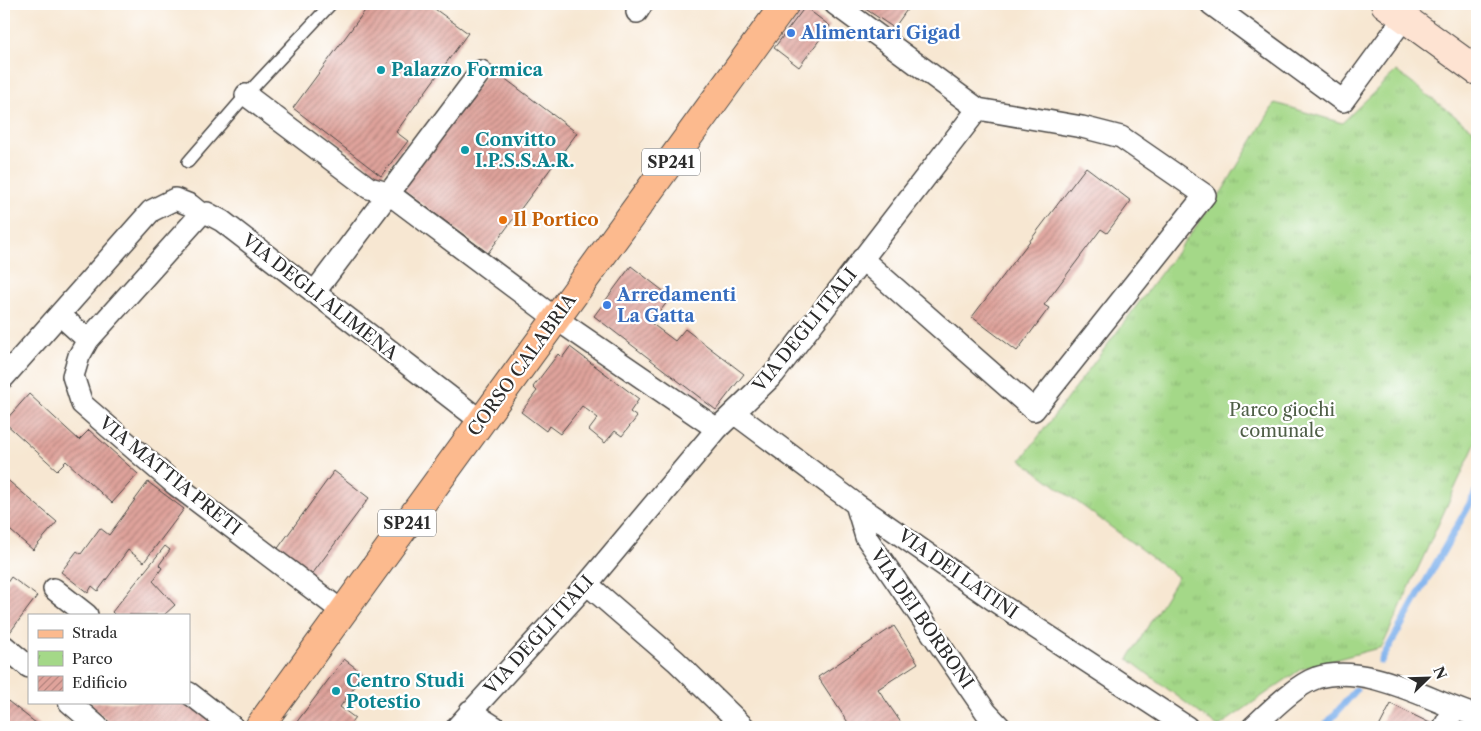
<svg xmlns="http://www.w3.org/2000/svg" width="1481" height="731" font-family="'Libre Caslon Text',serif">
<defs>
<pattern id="park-tufts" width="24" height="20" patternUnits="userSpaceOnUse" patternTransform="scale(1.25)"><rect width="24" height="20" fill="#a4d888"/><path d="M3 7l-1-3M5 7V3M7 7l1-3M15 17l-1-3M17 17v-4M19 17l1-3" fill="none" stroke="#8dba76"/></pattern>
<pattern id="building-hatch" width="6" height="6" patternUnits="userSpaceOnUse" patternTransform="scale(1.25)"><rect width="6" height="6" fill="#dfa39b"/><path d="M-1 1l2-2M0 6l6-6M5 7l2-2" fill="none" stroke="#b5857f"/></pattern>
</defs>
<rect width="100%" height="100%" fill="#fff"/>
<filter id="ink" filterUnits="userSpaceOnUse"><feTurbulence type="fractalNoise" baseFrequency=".02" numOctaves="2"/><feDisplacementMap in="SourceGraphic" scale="10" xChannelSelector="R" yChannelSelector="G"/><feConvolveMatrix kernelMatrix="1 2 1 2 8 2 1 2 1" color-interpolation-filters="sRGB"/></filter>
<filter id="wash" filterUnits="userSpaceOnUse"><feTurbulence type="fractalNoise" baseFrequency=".0096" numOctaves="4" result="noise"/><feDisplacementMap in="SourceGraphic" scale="20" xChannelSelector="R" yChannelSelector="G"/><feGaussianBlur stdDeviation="1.12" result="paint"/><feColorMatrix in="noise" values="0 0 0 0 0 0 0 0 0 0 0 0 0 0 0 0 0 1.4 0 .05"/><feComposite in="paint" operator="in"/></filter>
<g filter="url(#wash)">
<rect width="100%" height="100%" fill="#f7e7d2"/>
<path fill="url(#park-tufts)" stroke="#68825a" d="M1396 71 1477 133V440L1382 647 1301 669 1218 727 1128 659 1178 577 1021 460 1221 193 1275 103 1342 123Z"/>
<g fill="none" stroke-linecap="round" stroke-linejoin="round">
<path stroke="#80b2ed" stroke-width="7" d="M1381 661 1477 491
M1324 727 1356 690"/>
</g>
<g id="blocks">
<path fill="url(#building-hatch)" d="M370 4H428L468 33 396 132 408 141 381 176 293 108Z
M858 4H911L894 28Z
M805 7 830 26 799 67 774 48Z
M491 68 577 133 488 253 401 188Z
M1086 167 1131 201 1107 233 1101 229 1044 305 1049 308 1017 351 972 317Z
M631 266 671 297 651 323 675 341 685 329 744 374 716 410 594 316Z
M570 347 639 399 630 412 637 417 622 436 615 431 605 443 589 430 598 418 582 406 560 434 549 426 546 431 521 412 537 391 533 387 558 354 562 358Z
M29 394 79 440 89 430 138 474 112 503 66 461 57 470 4 422Z
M334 471 369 498 310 577 276 551Z
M4 477 57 522 33 550 4 525Z
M148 482 184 509 144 562 128 550 98 591 92 586 88 593 61 572 77 551 81 554 100 528 109 535Z
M165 546 170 550 159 565 162 568 153 581 175 605 164 615H115L112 612Z
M11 577 37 596 8 635 4 632V587Z
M894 626 918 663 878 689 904 727H851L818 677Z
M344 659 364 674 340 707 355 718 348 727H293Z
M4 698 41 727H4Z
M93 702H189L219 718 212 727H115L90 705Z
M1391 704 1432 724 1430 727H1379Z"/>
</g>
</g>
<g filter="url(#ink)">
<use href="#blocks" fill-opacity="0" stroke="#4a4744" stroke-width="1"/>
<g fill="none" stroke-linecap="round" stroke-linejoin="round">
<g stroke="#4a4744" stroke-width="14">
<path id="lane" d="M188 162 246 95 331 4"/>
</g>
<g stroke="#4a4744" stroke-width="24">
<path id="street" d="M835 4 978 109
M1211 4 1343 101 1404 18
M637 12 642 4
M246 95 369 188 388 193 555 318 717 429
M314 293 481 71
M60 315 88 340 79 356 73 376 82 404 176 485 343 612
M88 340 201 214
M4 377 151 211 175 199 190 205 201 214 207 213 222 221 481 421
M734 413 856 504 995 601 1187 727
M856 504 866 537 986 712 1000 727
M587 584 676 661 744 727
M54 589 87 615
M4 646 29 667
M189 693 233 727
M69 702 98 727
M470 711 495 727
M457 727 587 584 717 429 774 374 978 109 1082 127 1121 137 1205 195 1034 410 862 259
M1253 727C1269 712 1296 685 1316 678 1367 662 1429 701 1477 716
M1444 727 1454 709"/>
</g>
<g stroke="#4a4744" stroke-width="30">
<path id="secondary" d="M1385 4 1477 71"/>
</g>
<g stroke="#4a4744" stroke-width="30">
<path id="primary" d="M259 727 785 4"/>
</g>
<use href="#lane" stroke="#fff" stroke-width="11"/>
<use href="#street" stroke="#fff" stroke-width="21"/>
<use href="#secondary" stroke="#fee3d2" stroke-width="28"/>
<use href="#primary" stroke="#fcba8e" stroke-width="28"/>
</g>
</g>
<g fill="#3f7fe0" stroke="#fff" stroke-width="2">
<circle cx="791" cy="33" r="5"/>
<circle cx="607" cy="305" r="5"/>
</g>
<g fill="#0f9aa8" stroke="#fff" stroke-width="2">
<circle cx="381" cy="70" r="5"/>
<circle cx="465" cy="150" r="5"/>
<circle cx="336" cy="691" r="5"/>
</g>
<circle fill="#e8710a" stroke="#fff" stroke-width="2" cx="503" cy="220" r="5"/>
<g text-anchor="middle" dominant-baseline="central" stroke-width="4.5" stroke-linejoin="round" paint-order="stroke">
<g fill="#fff" stroke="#6b6b6b" stroke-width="1">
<rect x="642" y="148.5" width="58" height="27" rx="4"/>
<rect x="378" y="509.5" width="58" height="27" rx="4"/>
</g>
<g font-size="16" font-weight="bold" fill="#2b2b2b">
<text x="671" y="162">SP241</text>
<text x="407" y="523">SP241</text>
</g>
<g font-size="18" font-weight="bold" fill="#366cbe" stroke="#fff" text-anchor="start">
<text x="801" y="33">Alimentari Gigad</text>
<text x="617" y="295">Arredamenti<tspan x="617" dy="21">La Gatta</tspan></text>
</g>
<g font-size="18" font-weight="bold" fill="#0d838f" stroke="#fff" text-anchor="start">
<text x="391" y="70">Palazzo Formica</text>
<text x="475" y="140">Convitto<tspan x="475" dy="21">I.P.S.S.A.R.</tspan></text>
<text x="346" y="681">Centro Studi<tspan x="346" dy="21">Potestio</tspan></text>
</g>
<g font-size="18" font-weight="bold" fill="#c56008" stroke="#fff" text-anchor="start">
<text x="513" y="220">Il Portico</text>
</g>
<g font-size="18" fill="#2b2b2b" stroke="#fff">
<text transform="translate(320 297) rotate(38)">VIA DEGLI ALIMENA</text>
<text transform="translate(805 330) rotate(-51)">VIA DEGLI ITALI</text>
<text transform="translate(522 365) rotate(-54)">CORSO CALABRIA</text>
<text transform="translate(170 476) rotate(39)">VIA MATTIA PRETI</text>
<text transform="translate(958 574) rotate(35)">VIA DEI LATINI</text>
<text transform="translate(922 619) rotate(55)">VIA DEI BORBONI</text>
<text transform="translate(539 635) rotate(-48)">VIA DEGLI ITALI</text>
</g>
<g font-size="18" fill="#4f5f47" stroke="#fff">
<text x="1282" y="410">Parco giochi<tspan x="1282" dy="21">comunale</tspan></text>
</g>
</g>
<rect width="1481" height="731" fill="none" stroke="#fff" stroke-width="20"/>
<rect x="28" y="614" width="162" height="90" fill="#ffffff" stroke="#aaaaaa"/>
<rect x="38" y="630" width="25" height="8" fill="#fcba8e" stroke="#aaaaaa"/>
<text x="72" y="638" font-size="15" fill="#2b2b2b">Strada</text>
<rect x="38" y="651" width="25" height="15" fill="url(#park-tufts)" stroke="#aaaaaa"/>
<text x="72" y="664" font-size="15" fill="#2b2b2b">Parco</text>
<rect x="38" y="676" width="25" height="15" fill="url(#building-hatch)" stroke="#aaaaaa"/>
<text x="72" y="688" font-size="15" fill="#2b2b2b">Edificio</text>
<g transform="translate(1428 678) rotate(67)" stroke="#ffffff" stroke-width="4" paint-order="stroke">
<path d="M0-4L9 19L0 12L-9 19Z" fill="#2b2b2b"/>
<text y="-8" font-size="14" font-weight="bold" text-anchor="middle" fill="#2b2b2b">N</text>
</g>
</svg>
